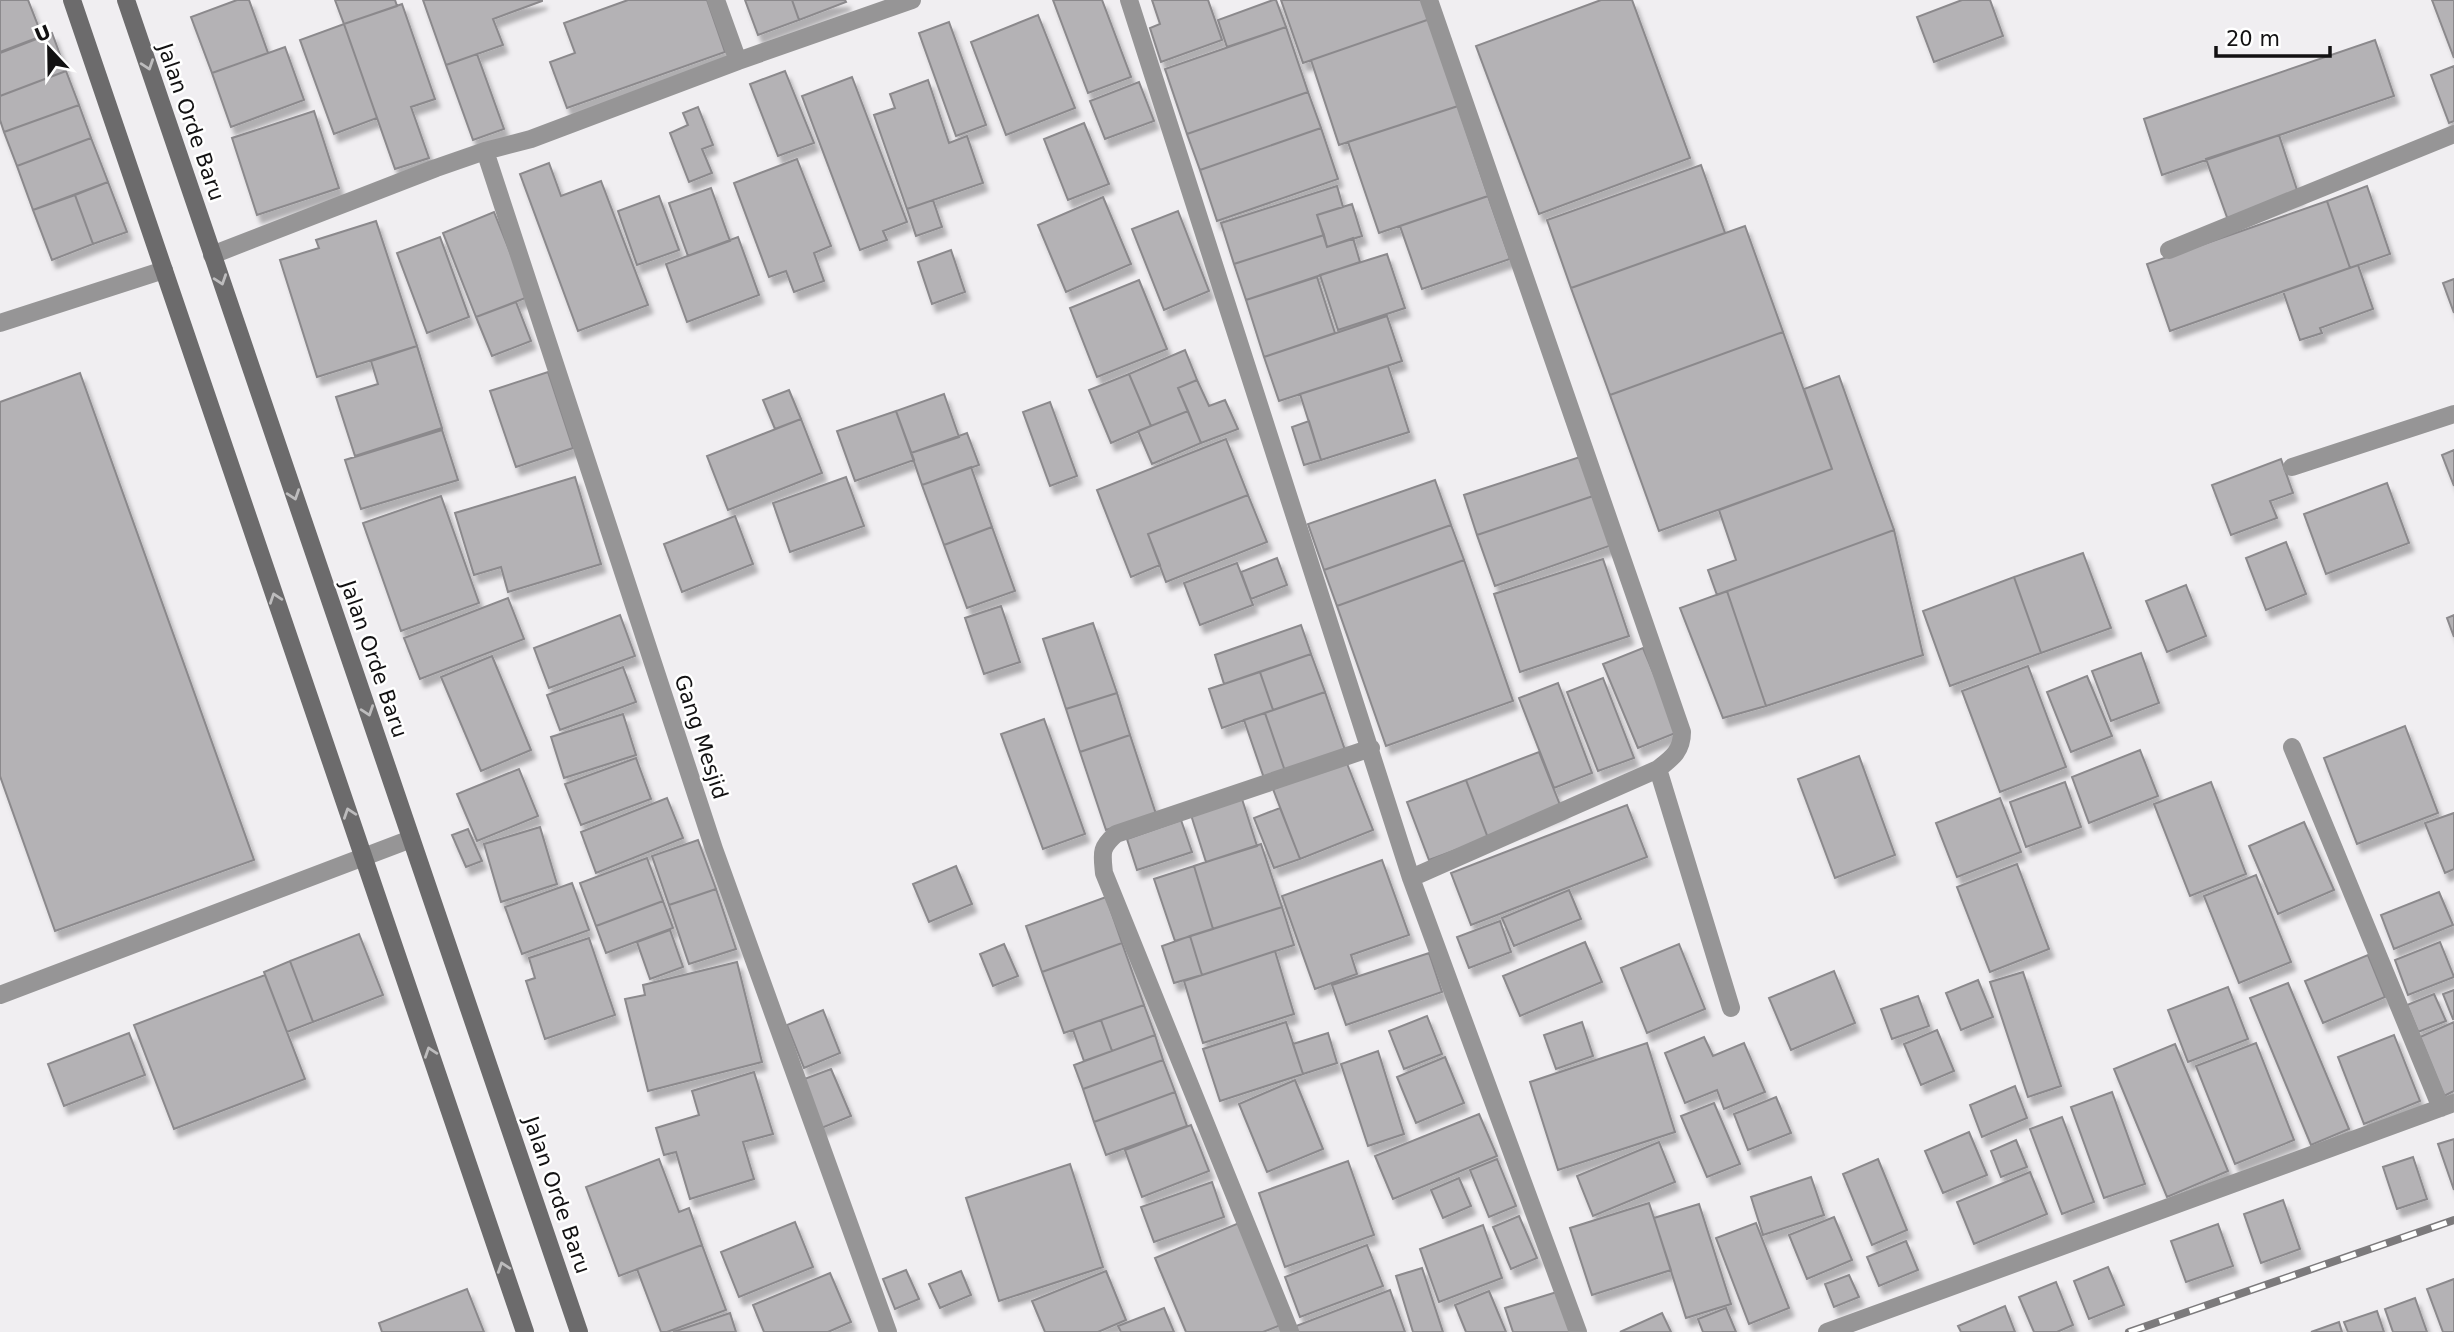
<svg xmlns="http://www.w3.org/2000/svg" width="2454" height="1332" font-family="'DejaVu Sans',sans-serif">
<defs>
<filter id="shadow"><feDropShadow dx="4.5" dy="8" stdDeviation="2" flood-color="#0004"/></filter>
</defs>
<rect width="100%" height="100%" fill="#f0eef1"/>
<path fill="#b4b2b5" stroke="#8b898c" stroke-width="2" filter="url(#shadow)" d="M0 0H28L42 36 0 52Z
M237 0H249L268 53 212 73 191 17Z
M335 0H395L397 6 344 24Z
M423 0H542V1L493 19 503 45 446 65Z
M628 0H707L725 52 567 108 550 62 575 53 564 23Z
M745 0H792L799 20 758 35Z
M792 0H845L846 2 799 20Z
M1053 0H1102L1131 77 1088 93Z
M1152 0H1208L1222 40 1161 62 1150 28 1160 24Z
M1273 0H1276L1286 27 1227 47 1218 20Z
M1281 0H1423L1430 19 1303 63Z
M1601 0H1632L1690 158 1539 214 1476 46Z
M1962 0H1990L2003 36 1934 62 1917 17Z
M2432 0H2454V58Z
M402 4 435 99 411 107 429 158 395 169 344 24Z
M1038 15 1075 108 1006 135 971 42Z
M1430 19 1458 106 1339 145 1311 60Z
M949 22 986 125 956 136 919 33Z
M344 24 377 118 334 134 300 40Z
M1286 27 1308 92 1187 134 1165 69Z
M52 33 66 71 0 96V53Z
M2375 40 2394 96 2162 175 2144 119Z
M285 47 304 100 231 127 212 73Z
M477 54 504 129 473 140 446 65Z
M2454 66V121L2449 123 2431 75Z
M66 71 79 105 4 132 0 120V96Z
M785 71 814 143 778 156 750 84Z
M852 77 907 222 883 231 887 240 860 250 802 96Z
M928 80 949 143 967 136 983 183 907 209 874 115 895 108 890 94Z
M1139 82 1154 121 1105 139 1090 101Z
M1308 92 1321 128 1200 170 1187 134Z
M79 105 91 138 17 166 4 132Z
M1458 106 1488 196 1379 233 1348 142Z
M698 107 713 145 702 149 712 173 689 182 670 133 688 125 683 113Z
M314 111 339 188 257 215 232 138Z
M1084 123 1109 184 1068 200 1044 139Z
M1321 128 1338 179 1217 221 1200 170Z
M2279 135 2299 196 2228 220 2206 159Z
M91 138 108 182 33 210 17 166Z
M797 159 831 246 814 253 824 281 794 292 786 271 769 277 734 183Z
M549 163 561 196 601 181 648 305 578 331 520 174Z
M1701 165 1725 233 1571 288 1547 220Z
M108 182 127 232 93 244 75 195Z
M1337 186 1343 207 1317 215 1324 235 1234 264 1221 223Z
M2367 186 2390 254 2350 268 2327 201Z
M711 188 730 241 688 256 669 203Z
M75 195 93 244 52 260 33 210Z
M659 196 679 250 637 265 618 211Z
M1488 196 1510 259 1422 289 1400 226Z
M1103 197 1131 264 1066 292 1038 225Z
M933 200 942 227 916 236 907 209Z
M2327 201 2350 268 2170 331 2147 264Z
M1352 204 1362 236 1327 247 1317 215Z
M1178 211 1209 291 1164 310 1132 229Z
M494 212 528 297 476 317 443 233Z
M376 221 417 346 317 377 280 260 319 248 316 240Z
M1745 226 1783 332 1610 395 1571 288Z
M1324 235 1327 247 1353 238 1360 262 1246 300 1234 264Z
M440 237 469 317 427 333 397 253Z
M738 237 759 295 687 322 666 264Z
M951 250 965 292 932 304 918 262Z
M1387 254 1405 308 1338 330 1320 275Z
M2358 265 2373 309 2320 328 2322 333 2300 340 2283 291Z
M1317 277 1335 333 1264 357 1246 300Z
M2454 279V313L2443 283Z
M1139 280 1167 349 1097 377 1070 308Z
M516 302 531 341 492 356 476 317Z
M1387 316 1402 361 1279 401 1264 357Z
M1783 332 1832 469 1659 531 1610 395Z
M417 346 442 428 355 456 336 397 378 384 371 361Z
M1185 350 1197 380 1178 388 1188 411 1151 426 1129 374Z
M1388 366 1409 432 1321 460 1300 394Z
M548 372 573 448 516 467 490 391Z
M80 373 254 860 55 931 0 776V402Z
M1129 374 1151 426 1111 443 1089 390Z
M1839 376 1894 530 1717 595 1708 570 1736 560 1719 510 1832 469 1804 389Z
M1197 380 1209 406 1225 400 1238 429 1201 443 1178 388Z
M789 390 801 419 775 429 763 400Z
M944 394 959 437 911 453 896 411Z
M1050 402 1077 476 1050 486 1023 412Z
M896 411 914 460 855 481 837 431Z
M1188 411 1201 443 1152 464 1138 431Z
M801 419 822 473 728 510 707 456Z
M1309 421 1321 460 1304 465 1292 427Z
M442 430 458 480 361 509 345 460Z
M967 433 979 465 922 485 911 453Z
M1226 439 1248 495 1148 534 1160 565 1131 577 1097 490Z
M2454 450V486L2442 455Z
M1583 456 1596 495 1477 535 1464 495Z
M2281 459 2293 493 2270 501 2277 518 2231 535 2212 485Z
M971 467 992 527 944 545 922 485Z
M575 477 601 564 508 592 501 567 474 575 455 513Z
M846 477 864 526 790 552 773 503Z
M1435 480 1451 525 1324 570 1308 524Z
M2387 483 2409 543 2326 574 2304 514Z
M1248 495 1267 542 1166 582 1148 534Z
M1596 495 1612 545 1495 586 1477 535Z
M441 496 479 603 401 631 363 523Z
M735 516 753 564 682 592 664 544Z
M1451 525 1464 560 1337 606 1324 570Z
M992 527 1015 591 967 608 944 545Z
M1894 530 1923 655 1766 706 1727 591Z
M2286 542 2306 594 2266 610 2246 558Z
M2083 553 2111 628 2041 653 2014 577Z
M1277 558 1287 585 1251 599 1241 572Z
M1603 559 1629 636 1520 672 1494 594Z
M1464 560 1513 701 1386 746 1337 606Z
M1237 563 1253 605 1200 625 1184 583Z
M2014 577 2041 653 1950 686 1923 611Z
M2186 585 2206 636 2167 652 2146 601Z
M1727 591 1766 706 1723 718 1680 608Z
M508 598 524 639 420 679 404 638Z
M1001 606 1020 662 984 674 965 618Z
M620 615 635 656 549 688 534 648Z
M2454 615V637L2447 618Z
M1093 623 1117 693 1066 709 1043 639Z
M1301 625 1311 654 1224 684 1215 655Z
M1643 648 1678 732 1638 748 1603 664Z
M2141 653 2159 703 2111 721 2092 671Z
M1311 654 1325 692 1273 710 1260 672Z
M492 656 531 750 481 771 441 677Z
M2028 666 2066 767 2000 792 1962 691Z
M623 667 636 702 560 730 547 695Z
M1260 672 1273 710 1222 728 1209 689Z
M2087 676 2112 736 2071 752 2047 692Z
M1603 678 1634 758 1598 771 1567 692Z
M1558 683 1592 773 1554 788 1519 698Z
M1325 692 1346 753 1286 774 1265 713Z
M1117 693 1130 735 1080 752 1066 709Z
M1265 713 1286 774 1265 781 1244 720Z
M623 714 636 755 564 778 551 737Z
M1044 719 1085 834 1043 849 1001 734Z
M2405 726 2438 813 2357 844 2324 758Z
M1130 735 1156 814 1106 830 1080 752Z
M2140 750 2158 796 2089 823 2072 777Z
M1539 752 1562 810 1488 838 1466 780Z
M1859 756 1895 855 1835 878 1798 779Z
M636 758 651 799 581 825 565 784Z
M1346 761 1373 830 1300 859 1273 789Z
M519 769 538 816 477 841 457 794Z
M1466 780 1488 838 1429 860 1407 802Z
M2065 782 2081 827 2026 847 2010 802Z
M2211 782 2246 874 2190 896 2154 804Z
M667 798 683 838 596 873 581 832Z
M2000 798 2021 852 1957 877 1936 823Z
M1242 799 1257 846 1206 862 1191 815Z
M1627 805 1647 857 1471 925 1451 873Z
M1280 808 1300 859 1274 868 1254 818Z
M2454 813V869L2445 873 2425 823Z
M1181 820 1192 852 1137 870 1127 839Z
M2304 822 2334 890 2278 914 2249 846Z
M540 827 557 884 501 902 484 844Z
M468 829 482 861 466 867 452 835Z
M698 840 716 889 669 905 652 856Z
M1261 844 1282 907 1213 929 1194 866Z
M647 858 663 901 596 926 580 883Z
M1382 860 1409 935 1351 955 1357 974 1315 989 1282 896Z
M2017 864 2049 949 1990 972 1957 887Z
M956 866 972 904 929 922 913 884Z
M1194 866 1213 929 1175 941 1154 879Z
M2256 875 2291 962 2239 983 2204 896Z
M572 883 589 930 522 954 505 907Z
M716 889 736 949 689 964 669 905Z
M1569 890 1581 919 1514 946 1502 918Z
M2439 892 2453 925 2394 949 2381 915Z
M1106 897 1122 943 1042 972 1026 926Z
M663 901 673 928 606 953 596 926Z
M1282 907 1294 945 1202 975 1190 936Z
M1500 921 1511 952 1469 968 1457 937Z
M670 930 683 967 650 979 637 942Z
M359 934 383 995 313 1022 290 961Z
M1190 936 1202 975 1174 983 1162 946Z
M589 938 615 1015 545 1039 526 981 535 978 529 958Z
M1585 942 1602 982 1520 1016 1503 976Z
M2440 942 2454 977 2408 995 2395 960Z
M1122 943 1144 1005 1064 1033 1042 972Z
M1004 944 1018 976 993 986 980 954Z
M1679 944 1705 1009 1647 1033 1621 968Z
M1275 951 1294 1014 1203 1043 1184 981Z
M1429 953 1442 992 1346 1025 1332 985Z
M2368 955 2385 997 2323 1023 2305 981Z
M290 961 313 1022 287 1032 264 972Z
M737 962 762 1062 648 1091 625 999 645 995 643 985Z
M1834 971 1855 1023 1791 1050 1769 998Z
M2023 972 2061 1086 2028 1097 1990 982Z
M265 975 305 1079 174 1129 134 1025Z
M1978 980 1993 1017 1961 1030 1946 993Z
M2288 983 2349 1129 2311 1145 2250 998Z
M2228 987 2248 1039 2188 1062 2168 1010Z
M2454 990V1019H2453L2443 994Z
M2434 994 2446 1021 2418 1032 2407 1005Z
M1918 996 1929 1026 1892 1039 1881 1009Z
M1144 1005 1155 1035 1112 1051 1101 1020Z
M823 1010 840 1053 804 1068 787 1025Z
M1427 1016 1442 1054 1404 1069 1389 1031Z
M1101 1020 1112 1051 1084 1061 1073 1030Z
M1286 1022 1303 1074 1220 1101 1203 1049Z
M1582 1022 1593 1056 1556 1069 1544 1035Z
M2454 1022V1091L2444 1096 2420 1037Z
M1937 1030 1954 1071 1921 1085 1904 1044Z
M129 1033 145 1075 64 1106 48 1064Z
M1328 1033 1337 1063 1303 1074 1293 1044Z
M1155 1035 1163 1060 1083 1089 1074 1065Z
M2394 1035 2420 1101 2364 1124 2338 1057Z
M1704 1037 1713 1056 1744 1043 1765 1092 1724 1109 1717 1090 1685 1103 1665 1053Z
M1647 1043 1675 1132 1558 1170 1530 1082Z
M2256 1043 2294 1140 2235 1164 2196 1066Z
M2175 1044 2228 1171 2167 1197 2114 1069Z
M1378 1051 1404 1134 1368 1146 1341 1064Z
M1445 1057 1464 1103 1416 1123 1397 1077Z
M1163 1060 1175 1092 1094 1122 1083 1089Z
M831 1069 851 1116 819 1129 799 1081Z
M754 1072 773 1134 743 1142 754 1179 690 1199 676 1152 664 1155 656 1128 699 1115 692 1091Z
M1295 1080 1323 1149 1267 1172 1239 1104Z
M2015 1086 2027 1118 1982 1137 1970 1105Z
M1175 1092 1187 1126 1106 1155 1094 1122Z
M2112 1092 2145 1184 2104 1198 2071 1107Z
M1776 1097 1791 1133 1748 1150 1734 1114Z
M1714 1103 1740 1164 1707 1177 1681 1116Z
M1479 1114 1497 1156 1393 1199 1375 1156Z
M2062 1117 2094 1202 2062 1214 2030 1129Z
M1191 1125 1209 1171 1142 1197 1125 1150Z
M1969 1132 1987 1175 1943 1193 1925 1151Z
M2454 1139V1190L2438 1144Z
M2016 1140 2027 1167 2001 1177 1991 1151Z
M1659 1142 1675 1182 1593 1216 1577 1176Z
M2413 1157 2427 1199 2397 1209 2383 1167Z
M659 1159 679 1212 689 1208 702 1245 619 1276 586 1187Z
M1497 1159 1516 1206 1489 1217 1470 1170Z
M1878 1159 1907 1230 1872 1245 1843 1174Z
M1348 1161 1374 1235 1285 1267 1259 1193Z
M1070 1164 1103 1267 999 1301 966 1198Z
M2030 1172 2047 1214 1974 1244 1957 1202Z
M1811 1177 1824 1215 1763 1235 1751 1197Z
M1459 1178 1471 1206 1443 1218 1431 1190Z
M1212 1182 1224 1217 1154 1242 1141 1207Z
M2283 1200 2300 1249 2261 1263 2244 1214Z
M1649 1203 1671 1270 1592 1295 1570 1228Z
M1699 1204 1731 1304 1686 1318 1654 1218Z
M1519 1216 1537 1258 1511 1269 1493 1227Z
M1834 1217 1852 1260 1807 1279 1789 1235Z
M795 1222 813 1267 739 1297 721 1252Z
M1239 1223 1281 1325 1263 1332H1186L1155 1258Z
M1756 1223 1789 1308 1749 1324 1716 1238Z
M2218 1224 2233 1266 2186 1282 2171 1241Z
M1483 1225 1502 1278 1439 1302 1420 1249Z
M1906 1241 1918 1270 1879 1286 1867 1257Z
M702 1245 726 1310 667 1332H661L637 1269Z
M1367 1245 1383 1286 1300 1317 1285 1277Z
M2108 1267 2124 1305 2089 1319 2074 1281Z
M1422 1268 1443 1332H1413L1396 1276Z
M906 1270 919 1299 895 1309 883 1279Z
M961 1271 971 1295 940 1308 929 1284Z
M1106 1271 1126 1320 1098 1332H1045L1032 1301Z
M830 1273 851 1322 828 1332H764L753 1305Z
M1849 1275 1859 1297 1834 1307 1825 1284Z
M2454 1279V1332H2443L2427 1289Z
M2056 1282 2073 1325 2057 1332H2034L2019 1297Z
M467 1289 484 1332H382L379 1323Z
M1390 1290 1405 1332H1298L1296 1326Z
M1489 1291 1506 1332H1466L1455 1305Z
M1560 1291 1573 1332H1513L1505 1308Z
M2415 1298 2427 1332H2393L2385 1309Z
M2005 1306 2015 1332H1961L1958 1326Z
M1164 1308 1174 1332H1121L1118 1326Z
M1726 1308 1736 1332H1703L1698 1319Z
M2377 1311 2384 1332H2348L2344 1322Z
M730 1313 736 1332H673Z
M1662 1313 1671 1332H1620Z
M2339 1322 2342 1332H2311Z"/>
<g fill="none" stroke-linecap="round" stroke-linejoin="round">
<path stroke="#969596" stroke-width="18" d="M716 0 738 61
M1129 0 1411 878 1578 1332
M485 151 714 849 888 1332
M2169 250 2454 134
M212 255 436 168 485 151 531 139 738 61 912 0
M0 323 164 270
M2292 467 2454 414
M2292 747 2441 1108
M1658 769 1731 1008
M1411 878 1658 769C1672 758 1682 751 1682 732L1429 0
M0 995 411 839
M1290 1332 1104 873C1102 853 1100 848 1116 834L1371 748
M1827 1332 2454 1103"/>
<path stroke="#6c6b6c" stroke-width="18" d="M72 0 525 1332
M126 0 579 1332"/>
<g stroke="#7c7a7c" stroke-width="8">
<path id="rail" d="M2129 1332 2454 1220"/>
</g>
<use href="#rail" stroke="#fff" stroke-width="5" stroke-dasharray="16" stroke-linecap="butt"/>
</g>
<defs><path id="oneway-chevron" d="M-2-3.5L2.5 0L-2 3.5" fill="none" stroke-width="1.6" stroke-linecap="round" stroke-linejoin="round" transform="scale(1.75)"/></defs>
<g stroke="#bdbcbd">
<use href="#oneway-chevron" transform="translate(148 65) rotate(71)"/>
<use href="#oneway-chevron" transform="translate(221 280) rotate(71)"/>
<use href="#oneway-chevron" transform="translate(294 495) rotate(71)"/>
<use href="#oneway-chevron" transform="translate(275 598) rotate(-109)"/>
<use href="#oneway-chevron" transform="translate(368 711) rotate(71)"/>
<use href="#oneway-chevron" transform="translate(349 813) rotate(-109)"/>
<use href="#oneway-chevron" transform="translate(430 1052) rotate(-109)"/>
<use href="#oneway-chevron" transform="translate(503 1267) rotate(-109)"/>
</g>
<g text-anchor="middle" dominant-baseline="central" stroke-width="5" stroke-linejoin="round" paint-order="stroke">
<g font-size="21" fill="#121112" stroke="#fff">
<text transform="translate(191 122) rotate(71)">Jalan Orde Baru</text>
<text transform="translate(374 659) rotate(71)">Jalan Orde Baru</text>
<text transform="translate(701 737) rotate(72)">Gang Mesjid</text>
<text transform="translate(557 1195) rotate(71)">Jalan Orde Baru</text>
</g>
</g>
<g transform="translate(49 49) rotate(338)" stroke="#ffffff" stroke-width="5" paint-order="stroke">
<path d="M0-5L12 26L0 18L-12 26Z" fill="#121112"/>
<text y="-10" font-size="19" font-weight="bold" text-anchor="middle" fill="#121112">U</text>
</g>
<path d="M2216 46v10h114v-10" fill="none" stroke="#121112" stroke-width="3.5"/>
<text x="2226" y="46" font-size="21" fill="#121112" stroke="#ffffff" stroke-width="5" paint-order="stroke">20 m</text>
</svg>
